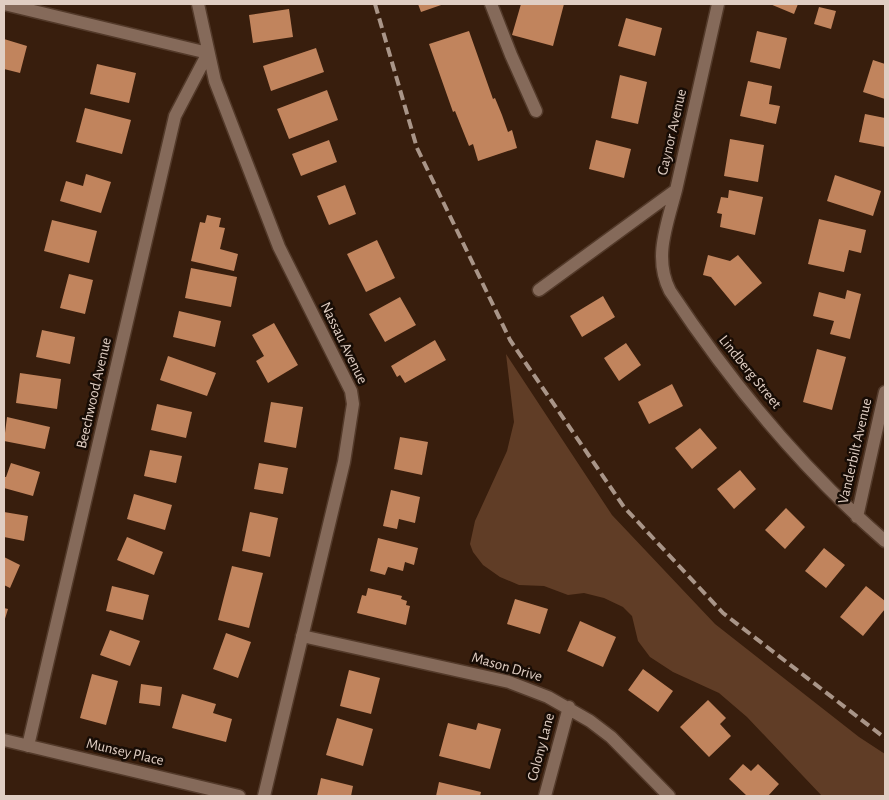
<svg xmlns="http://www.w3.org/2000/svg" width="889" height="800" font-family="'Alegreya Sans',sans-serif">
<rect width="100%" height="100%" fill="#381e0d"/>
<path fill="#603d26" d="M506 354 612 515 715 624 859 737 885 754V796H822L747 717 719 693 673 672 650 657 638 641 632 616 623 607 604 598 584 593 568 595 544 586 519 585 500 577 483 565 473 552 470 544 475 521 507 451 514 422Z"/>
<path fill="#c1845d" d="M418 4H444L421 12Z
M521 4H564L553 46 512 35Z
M770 4H798L794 14Z
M819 7 836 11 831 29 814 24Z
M289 9 293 37 253 43 249 15Z
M626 18 662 28 655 56 618 46Z
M469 31 493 99 495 98 502 115 508 132 512 130 517 148 478 161 473 144 469 146 455 111 453 112 429 44Z
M757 31 787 38 780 69 750 62Z
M4 39 27 46 20 73 4 69Z
M316 48 324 72 271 91 263 66Z
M873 60 885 64V99L863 92Z
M97 64 136 73 129 103 90 94Z
M620 75 647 82 638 124 611 118Z
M748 81 772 86 769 104 780 106 776 124 740 116Z
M327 90 338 120 289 139 277 109Z
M85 108 131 120 122 154 76 142Z
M865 114 885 118V147L859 142Z
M730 139 764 145 758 182 724 176Z
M329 140 337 162 301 176 292 154Z
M596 140 631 149 624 178 589 169Z
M86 174 111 182 101 213 60 201 66 181 83 186Z
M835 175 881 191 873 216 827 201Z
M345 185 356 214 329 225 317 196Z
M729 190 763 197 755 235 720 227 722 214 717 213 721 197 728 198Z
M207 215 221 218 219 227 225 228 220 249 238 254 234 271 191 261 200 222 205 223Z
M819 219 866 230 861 253 849 250 844 272 808 264Z
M52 220 97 231 89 263 44 251Z
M377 240 395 278 366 292 347 254Z
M708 255 730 261 738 255 762 283 735 306 711 277 703 275Z
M191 268 237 277 231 307 185 298Z
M69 274 93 280 85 314 60 308Z
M847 290 861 294 850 339 830 334 834 321 813 316 819 292 845 299Z
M603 296 615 317 582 337 570 316Z
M400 297 416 325 385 342 369 314Z
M179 311 221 321 215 347 173 337Z
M274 323 298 365 268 383 256 361 264 356 252 335Z
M42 330 75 337 70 364 36 357Z
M435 340 446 360 405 383 400 375 397 377 391 366Z
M626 343 641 365 619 381 604 358Z
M817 349 846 357 832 410 803 402Z
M168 356 216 373 207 396 160 380Z
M20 373 61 379 57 409 16 403Z
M672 384 683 406 649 424 638 402Z
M271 402 303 407 296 448 264 442Z
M157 404 192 412 186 438 151 430Z
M7 417 50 427 45 449 4 441Z
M700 428 717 448 692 469 675 448Z
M400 437 428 442 422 475 394 469Z
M150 450 182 456 176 483 144 476Z
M11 463 40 472 33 496 4 488V477H6Z
M259 463 288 468 283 494 254 489Z
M740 470 756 489 734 509 717 489Z
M391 490 420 497 415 523 399 519 397 529 383 526Z
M134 494 172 505 165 530 127 519Z
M786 508 805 527 785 549 765 530Z
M4 512 28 516 24 541 4 537Z
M250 512 278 518 270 557 242 551Z
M127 537 163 552 154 575 117 560Z
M378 538 418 548 414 565 405 562 403 571 388 567 385 575 370 571Z
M824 548 845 565 826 588 805 571Z
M4 557 20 565 10 588 4 585Z
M232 566 263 573 249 628 218 620Z
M112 586 149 595 143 620 106 611Z
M866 586 885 601V609L863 636 840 617Z
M368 588 402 596 401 599 407 601 406 605 410 606 406 625 357 613 362 595 366 596Z
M515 599 548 609 540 634 507 624Z
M4 608 8 609 4 622Z
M580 621 616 637 603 667 567 651Z
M110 630 140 641 130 666 100 655Z
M226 633 251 642 238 678 213 669Z
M643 669 673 691 658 712 628 690Z
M349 670 380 678 371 714 340 706Z
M92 674 118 681 106 725 80 718Z
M141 684 162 687 160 706 139 703Z
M182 694 216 704 213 713 232 719 226 742 172 728Z
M708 700 726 718 720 724 731 736 709 757 680 727Z
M337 718 373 729 363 766 326 755Z
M448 723 476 730 478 723 501 729 490 769 439 756Z
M743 764 751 771 758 764 779 784 768 796H747L729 779Z
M321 778 353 786 351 796H317Z
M439 782 481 792 480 796H436Z"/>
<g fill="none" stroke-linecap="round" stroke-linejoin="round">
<g stroke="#533a2a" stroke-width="15">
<path id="minor" d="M4 4 208 53 175 116 28 746
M198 4 215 81 279 247 351 391 353 404 344 462 264 796
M491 4 511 55 536 111
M676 190C667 225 653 258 670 291 731 383 802 469 885 541
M539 290 676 190 718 4
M857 517 885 392
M302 636 509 682 548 697 590 721 611 737 669 796
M4 740 239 796
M545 796 569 707"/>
</g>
<use href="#minor" stroke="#856a5a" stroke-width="12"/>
<path stroke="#a99588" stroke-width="4" stroke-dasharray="10 5" stroke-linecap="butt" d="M375 4 417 148 510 340 624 507 723 613 885 738"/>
</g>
<g text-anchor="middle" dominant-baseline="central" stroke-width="5" stroke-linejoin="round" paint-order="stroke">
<g font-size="15" fill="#e0cec3" stroke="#170c05">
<text transform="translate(672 132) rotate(-77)">Gaynor Avenue</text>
<text transform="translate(344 343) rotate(64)">Nassau Avenue</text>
<text transform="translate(750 372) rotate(51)">Lindberg Street</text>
<text transform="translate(94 393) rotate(-77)">Beechwood Avenue</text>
<text transform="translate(855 451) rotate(-77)">Vanderbilt Avenue</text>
<text transform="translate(507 667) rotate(16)">Mason Drive</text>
<text transform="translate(541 747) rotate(-75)">Colony Lane</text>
<text transform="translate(125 752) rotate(13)">Munsey Place</text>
</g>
</g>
<rect width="889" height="800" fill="none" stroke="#e0cec3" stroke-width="10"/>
</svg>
